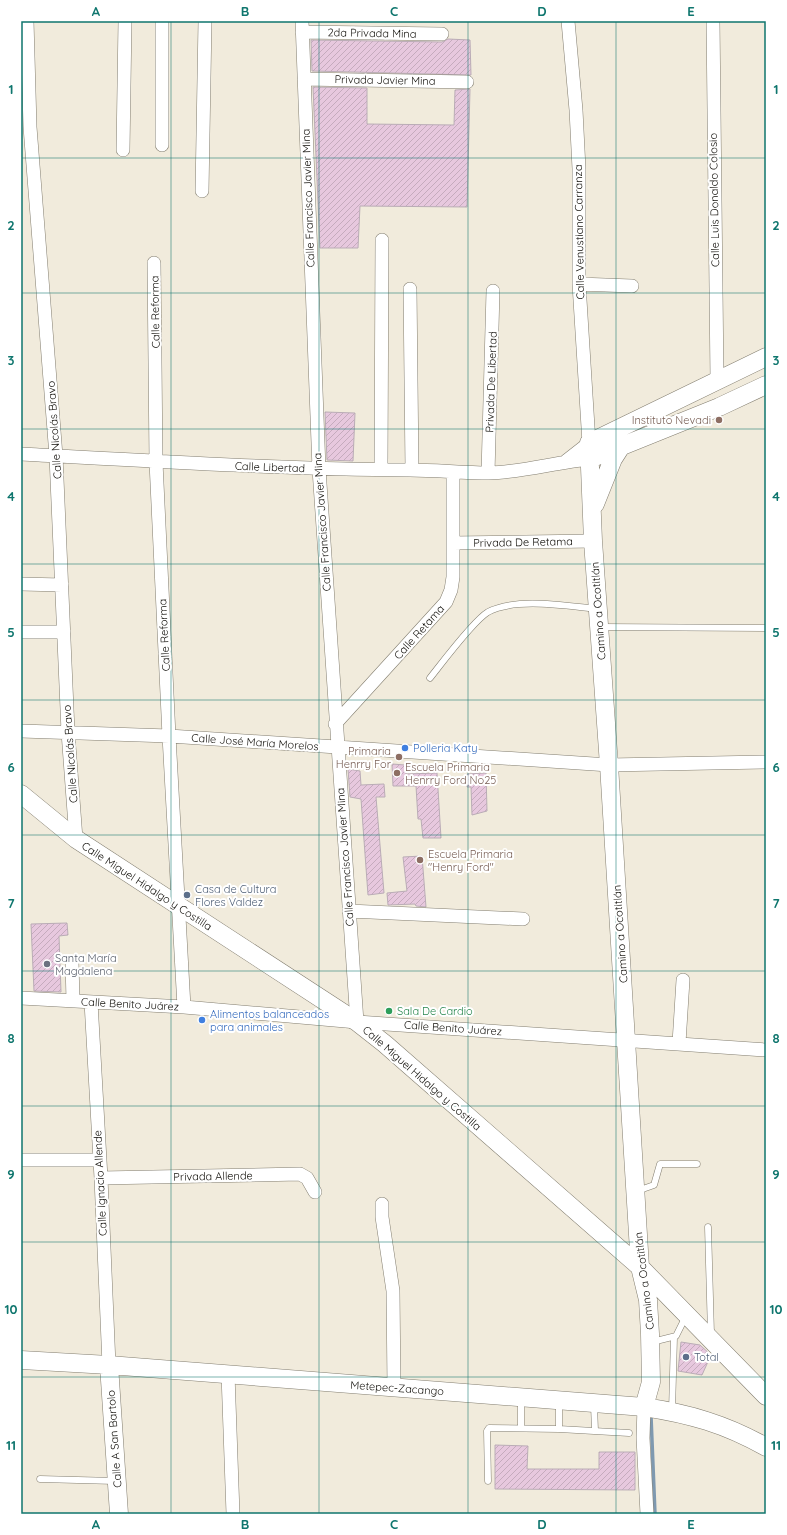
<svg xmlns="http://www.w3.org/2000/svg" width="787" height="1535" font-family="Quicksand,sans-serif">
<defs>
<pattern id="building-hatch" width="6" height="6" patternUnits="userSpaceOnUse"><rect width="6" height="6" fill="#e7c8de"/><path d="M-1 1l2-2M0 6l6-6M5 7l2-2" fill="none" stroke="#c5abbd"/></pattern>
</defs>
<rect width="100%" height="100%" fill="#f1ebdc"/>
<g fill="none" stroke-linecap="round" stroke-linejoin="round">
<path stroke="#7f99b0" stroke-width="3.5" d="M651 1416 655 1514"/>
</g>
<path fill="url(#building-hatch)" stroke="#baacb6" d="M448 39 470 40 471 75 312 71 311 40 442 42Z
M313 87 367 88V124L454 125 455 90 470 89 467 207 360 206 358 248H320Z
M325 412 355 413 353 461 327 460Z
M392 764 405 765 406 774 437 773 441 838H423L421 819H418L416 786H393Z
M348 769 360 771 361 785 384 784 385 797H376L384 893 368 895 361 799 350 797Z
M486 773 487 811 472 815 471 787H467V774Z
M422 856 426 907 416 906 415 904 388 905 387 893 407 891 403 857Z
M67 923 68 935 59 936 61 992 34 991 31 924Z
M681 1342 700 1345 711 1355 702 1375 678 1371Z
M495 1445 528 1446 527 1469H599V1452H635V1490L495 1489Z"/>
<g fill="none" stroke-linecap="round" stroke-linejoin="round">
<g stroke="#837e70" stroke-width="7">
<path id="lane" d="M601 627 766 628
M430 678C442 663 473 621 488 612 516 597 566 606 597 609
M637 1191 654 1185 660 1164H697
M708 1227 711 1334
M652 1342 676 1336 686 1316
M594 1405 595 1431
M672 1411 674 1337
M521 1428V1399
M559 1429V1402
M40 1479 115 1481
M488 1481 487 1431 489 1428 559 1429 629 1433"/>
</g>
<g stroke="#837e70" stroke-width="14">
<path id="street" d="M27 21 30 127 56 456 68 732 76 839
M302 21 319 469 357 1022
M713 21 717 379
M302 32 442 34
M304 79 467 82
M162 145V21
M123 150 125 21
M202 191 205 21
M154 263 156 462 169 736 184 1007
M579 284 632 286
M410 289 412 470
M21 454C151 461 280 469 410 470 436 470 463 473 489 473 524 472 556 462 590 459
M566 461 589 443 579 284V169L576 110 568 21
M381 470 382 240
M488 473 493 291
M453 543 593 541
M21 584 62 585
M21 632H64
M335 724 446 602 451 590 453 577V472
M21 731 169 736 609 765 766 762
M349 911 523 919
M72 962 73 1001
M21 998 184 1007 357 1022 766 1050
M91 1002 101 1178 109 1365
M679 1043 683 980
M21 1160H99
M101 1178 300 1174 307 1178 315 1192
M382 1204V1217L393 1291 394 1387
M228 1374 233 1514
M644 1407 643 1438 647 1514"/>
</g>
<g stroke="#837e70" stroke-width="19">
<path id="secondary" d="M590 459 719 407 766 385
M595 504 613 459 622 445
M21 794 76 839 357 1022 385 1044 640 1267 766 1396
M21 1360 109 1365 644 1407C690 1414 725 1424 766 1447
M109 1365 119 1514
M644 1407 651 1382 650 1334 648 1300 640 1267 609 765 593 541 589 443 766 357"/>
</g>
<use href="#lane" stroke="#fff" stroke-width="6"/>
<use href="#street" stroke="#fff" stroke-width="13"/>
<use href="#secondary" stroke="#fff" stroke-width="18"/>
</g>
<path fill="none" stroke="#0f766e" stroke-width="1" stroke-opacity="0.55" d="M171 21V1514M319 21V1514M468 21V1514M616 21V1514M21 158H766M21 293H766M21 429H766M21 564H766M21 700H766M21 835H766M21 971H766M21 1106H766M21 1242H766M21 1377H766"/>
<g fill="#8d6e63" stroke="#fff" stroke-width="1.5">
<circle cx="719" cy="420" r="4"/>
<circle cx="399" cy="757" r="4"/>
<circle cx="397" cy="773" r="4"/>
<circle cx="420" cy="860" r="4"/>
</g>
<g fill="#3f7fe0" stroke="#fff" stroke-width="1.5">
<circle cx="405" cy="748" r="4"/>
<circle cx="202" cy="1020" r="4"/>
</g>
<g fill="#5c6f8a" stroke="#fff" stroke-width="1.5">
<circle cx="187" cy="895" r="4"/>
<circle cx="686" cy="1357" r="4"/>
</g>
<circle fill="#6b7280" stroke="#fff" stroke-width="1.5" cx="47" cy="964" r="4"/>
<circle fill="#2e9e5b" stroke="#fff" stroke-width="1.5" cx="389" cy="1011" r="4"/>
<g text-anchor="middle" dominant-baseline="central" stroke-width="4" stroke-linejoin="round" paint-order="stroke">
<g font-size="11" fill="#100e09" stroke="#fff">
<text transform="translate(372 33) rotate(1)">2da Privada Mina</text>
<text transform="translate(385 80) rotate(1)">Privada Javier Mina</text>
<text transform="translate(308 198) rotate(-92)">Calle Francisco Javier Mina</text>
<text transform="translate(714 200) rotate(-91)">Calle Luis Donaldo Colosio</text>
<text transform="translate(579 232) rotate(-91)">Calle Venustiano Carranza</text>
<text transform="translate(155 312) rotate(-91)">Calle Reforma</text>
<text transform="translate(491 382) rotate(-88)">Privada De Libertad</text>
<text transform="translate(54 430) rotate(-94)">Calle Nicolás Bravo</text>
<text transform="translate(270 467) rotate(2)">Calle Libertad</text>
<text transform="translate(322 522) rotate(-94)">Calle Francisco Javier Mina</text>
<text transform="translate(523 542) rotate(-1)">Privada De Retama</text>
<text transform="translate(598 611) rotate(-94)">Camino a Ocotitlán</text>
<text transform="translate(419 632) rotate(-48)">Calle Retama</text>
<text transform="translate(164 635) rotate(-93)">Calle Reforma</text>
<text transform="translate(255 742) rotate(4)">Calle José María Morelos</text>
<text transform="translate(70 754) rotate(-94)">Calle Nicolás Bravo</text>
<text transform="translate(345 857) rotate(-94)">Calle Francisco Javier Mina</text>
<text transform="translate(147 886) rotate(33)">Calle Miguel Hidalgo y Costilla</text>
<text transform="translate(620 934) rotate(-94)">Camino a Ocotitlán</text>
<text transform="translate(130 1004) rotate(3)">Calle Benito Juárez</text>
<text transform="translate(453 1028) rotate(4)">Calle Benito Juárez</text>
<text transform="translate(422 1078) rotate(41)">Calle Miguel Hidalgo y Costilla</text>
<text transform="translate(213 1176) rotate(-1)">Privada Allende</text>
<text transform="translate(100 1183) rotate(-93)">Calle Ignacio Allende</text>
<text transform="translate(644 1281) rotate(-97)">Camino a Ocotitlán</text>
<text transform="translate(397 1388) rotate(4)">Metepec-Zacango</text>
<text transform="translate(114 1439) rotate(-94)">Calle A San Bartolo</text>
</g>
<g font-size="11" fill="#785e54" stroke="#fff" text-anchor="end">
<text x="711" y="420">Instituto Nevadi</text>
<text x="391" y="751">Primaria<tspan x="391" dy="13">Henrry For</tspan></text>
<text x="405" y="767" text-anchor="start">Escuela Primaria<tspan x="405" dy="13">Henrry Ford No25</tspan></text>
<text x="428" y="854" text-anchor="start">Escuela Primaria<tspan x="428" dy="13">"Henry Ford"</tspan></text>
</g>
<g font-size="11" fill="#366cbe" stroke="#fff" text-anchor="start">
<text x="413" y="748">Polleria Katy</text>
<text x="210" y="1014">Alimentos balanceados<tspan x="210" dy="13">para animales</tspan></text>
</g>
<g font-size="11" fill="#4e5e75" stroke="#fff" text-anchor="start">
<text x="195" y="889">Casa de Cultura<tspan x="195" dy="13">Flores Valdez</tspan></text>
<text x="694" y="1357">Total</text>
</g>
<g font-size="11" fill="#5b616d" stroke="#fff" text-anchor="start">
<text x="55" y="958">Santa María<tspan x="55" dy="13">Magdalena</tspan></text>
</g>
<g font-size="11" fill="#27864d" stroke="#fff" text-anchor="start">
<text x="397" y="1011">Sala De Cardio</text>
</g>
</g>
<rect width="787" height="1535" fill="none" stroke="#ffffff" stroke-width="44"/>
<rect x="22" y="22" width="743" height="1491" fill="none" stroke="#0f766e" stroke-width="1.5"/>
<g font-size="13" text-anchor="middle" font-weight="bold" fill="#0f766e">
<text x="96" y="16">A</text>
<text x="245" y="16">B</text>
<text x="394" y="16">C</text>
<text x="542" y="16">D</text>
<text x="691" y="16">E</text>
<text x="11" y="94">1</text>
<text x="776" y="94">1</text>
<text x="11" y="230">2</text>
<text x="776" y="230">2</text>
<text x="11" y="365">3</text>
<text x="776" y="365">3</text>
<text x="11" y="501">4</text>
<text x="776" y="501">4</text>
<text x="11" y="637">5</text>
<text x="776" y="637">5</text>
<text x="11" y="772">6</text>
<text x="776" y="772">6</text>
<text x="11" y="908">7</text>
<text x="776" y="908">7</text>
<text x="11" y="1043">8</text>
<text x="776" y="1043">8</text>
<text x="11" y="1179">9</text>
<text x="776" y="1179">9</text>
<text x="11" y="1314">10</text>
<text x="776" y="1314">10</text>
<text x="11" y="1450">11</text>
<text x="776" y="1450">11</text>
<text x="96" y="1529">A</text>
<text x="245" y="1529">B</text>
<text x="394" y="1529">C</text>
<text x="542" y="1529">D</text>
<text x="691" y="1529">E</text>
</g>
</svg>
